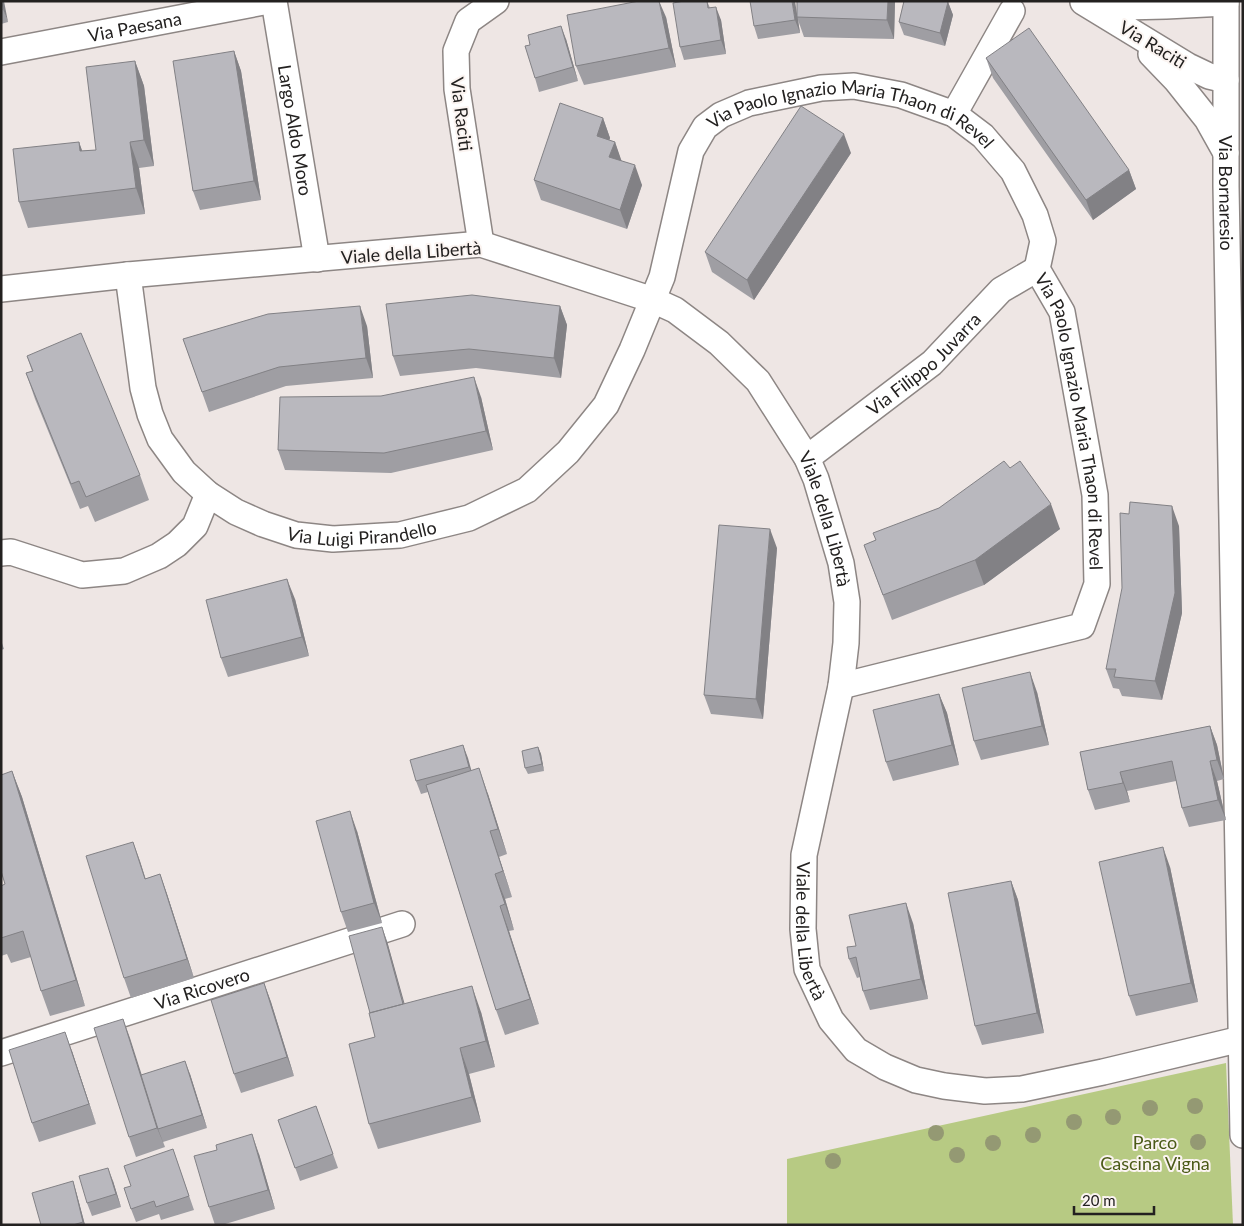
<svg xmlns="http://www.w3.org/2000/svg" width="1244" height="1226" font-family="Lato,sans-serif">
<rect width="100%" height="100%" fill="#eee6e4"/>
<path fill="#b7ca83" d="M1226 1063 1233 1225H787V1159Z"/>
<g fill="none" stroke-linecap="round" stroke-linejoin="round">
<g stroke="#8d8684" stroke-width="28">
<g id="street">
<path id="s1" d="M274 1 317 259"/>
<path id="s2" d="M1226 1V186L1243 1135"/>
<path id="s3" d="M1 52 269 1"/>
<path d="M1151 54 1176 80 1207 119 1226 153"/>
<path d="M1226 80 1209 76 1188 66 1083 2 1124 7 1166 6 1226 3"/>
<path d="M954 114 1012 11"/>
<path d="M481 244 457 89 456 51 468 21 496 1"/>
<path id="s4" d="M128 275 143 388 150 414 160 439 184 472 208 494 236 512 263 524 296 535 333 539 400 535 469 518 527 490 568 452 606 405 632 350 662 277 691 151 705 127 721 115 749 103 821 88 854 86 901 95 954 114 983 136 1013 171 1035 215 1043 241 1037 269 1062 312 1095 495 1097 584 1082 626 841 686"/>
<path id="s5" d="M1 289 128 275 481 244 653 300 675 310 719 343 758 381 807 458 816 479 841 563 847 602 846 643 841 686 804 855 803 929 807 969 831 1020 856 1050 885 1067 916 1080 944 1086 985 1091 1022 1089 1103 1072 1241 1039"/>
<path id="s6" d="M807 458 932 363 1001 290 1037 269"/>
<path d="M1 553 11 552 82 575 124 571 159 556 177 544 195 526 208 494"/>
<path id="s7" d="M1 1053 402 924"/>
</g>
</g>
<use href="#street" stroke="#fff" stroke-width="25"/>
</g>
<g fill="#949973">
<circle cx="1195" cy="1106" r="8"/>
<circle cx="1150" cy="1108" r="8"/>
<circle cx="1113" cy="1117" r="8"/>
<circle cx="1074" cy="1122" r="8"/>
<circle cx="936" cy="1133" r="8"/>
<circle cx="1033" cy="1135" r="8"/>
<circle cx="1198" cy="1142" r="8"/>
<circle cx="993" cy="1143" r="8"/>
<circle cx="957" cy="1155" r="8"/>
<circle cx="833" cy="1161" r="8"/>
</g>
<path fill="#9f9ea3" d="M1 1 8 22 1 24Z
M684 1H707L710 8 721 20 726 54 684 60 680 47Z
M797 1H895L894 39 804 37 798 20 800 33 758 39 754 26 797 14Z
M904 1H947L948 2 953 15 945 46 904 35 899 22Z
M666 17 676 67 584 85 576 66Z
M566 39 578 81 539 92 535 78Z
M234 51 241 71 261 200 200 210 193 191Z
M986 58 1129 170 1136 189 1093 220 993 78Z
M135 61 144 86 154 166 139 168 145 214 28 228 19 202 79 142 82 151 96 150Z
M603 118 610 138 609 140 615 142 621 161 642 185 627 229 541 200 534 180Z
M851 153 754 300 712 272 705 252Z
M560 306 567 325 561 378 476 368 400 376 393 356Z
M367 326 373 378 286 386 209 412 183 339Z
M27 356 140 475 149 500 95 522 88 506 80 509 35 399 26 373 32 371Z
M381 396 481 397 493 450 391 473 285 470 278 450Z
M1010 468 1060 529 984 585 892 620 864 545 876 540 939 508Z
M1179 526 1182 613 1162 700 1122 696 1119 689 1113 688 1106 669Z
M777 548 763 719 711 714 704 695Z
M295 599 309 656 228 677 221 658Z
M1 640 4 649 1 650Z
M1037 692 1049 745 981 760 974 741Z
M939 694 947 713 959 765 893 781 886 762Z
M1210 726 1217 745 1224 779 1217 781 1226 820 1189 827 1182 808 1176 781 1127 791 1130 802 1095 810 1088 790 1080 752Z
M463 745 471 771 488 794 507 854 499 857 512 897 505 899 514 930 509 931 539 1024 505 1035 496 1010 428 792 421 794 416 781Z
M538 747 541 754 544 771 528 774 525 768Z
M12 771 22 797 85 1006 50 1016 41 991 31 957 11 963 7 954 1 956V886L5 884Z
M357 831 382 923 348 932 341 912Z
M133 842 145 879 160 874 167 894 194 978 131 998 124 978Z
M1170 867 1198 1002 1136 1016 1129 996Z
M1011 881 1018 900 1044 1033 982 1045 975 1026Z
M913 923 928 999 870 1010 863 991 860 977 857 978 849 959 856 946Z
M387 941 404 1004 481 1012 495 1067 469 1074 481 1122 378 1149 369 1124 375 1037 370 1013Z
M264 983 271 1002 294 1076 241 1093 234 1074Z
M123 1019 141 1075 190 1074 207 1128 163 1142 165 1147 136 1157 129 1137Z
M72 1051 96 1124 39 1142 32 1123Z
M316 1106 338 1168 300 1181 278 1120Z
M173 1149 194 1210 161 1220 159 1214 136 1222 131 1209V1186Z
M259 1154 275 1209 222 1225H215L209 1207Z
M73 1181 77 1195 85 1225H41Z
M113 1181 121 1207 92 1216 87 1203Z"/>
<path fill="#828185" d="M2 1H4L8 22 3 9Z
M659 1 666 17 676 67 669 48Z
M792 1H795L800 33 795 20Z
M888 1H895L894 39 887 20Z
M948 2 953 15 945 46 940 33Z
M716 7 721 20 726 54 721 40Z
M561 26 566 39 578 81 573 67Z
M234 51 241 71 261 200 254 181Z
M135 61 144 86 154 166 144 140Z
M603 118 610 138 604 156 597 136Z
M844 134 851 153 754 300 747 280Z
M79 142 88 167 80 151Z
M130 142 139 168 145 214 136 188Z
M615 142 622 162 609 157Z
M635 165 642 185 627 229 620 210Z
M1129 170 1136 189 1093 220 1086 200Z
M360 306 367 326 373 378 366 358Z
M560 306 567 325 561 378 554 358Z
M474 377 481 397 493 450 486 431Z
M1051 504 1060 529 984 585 975 560Z
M1172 506 1179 526 1182 613 1162 700 1155 681Z
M770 529 777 548 763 719 756 699Z
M287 579 295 599 309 656 302 637Z
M1030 672 1037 692 1049 745 1042 726Z
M939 694 947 713 959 765 952 745Z
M1210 726 1217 745 1224 779 1217 760Z
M463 745 468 758 474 780 469 767Z
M538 747 541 754 544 771 542 764Z
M1210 761 1217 781 1226 820 1218 800Z
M479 768 488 794 507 854 498 829Z
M12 771 22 797 85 1006 76 980Z
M1120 772 1127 791 1130 802 1123 783Z
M350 811 357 831 382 923 374 903Z
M490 831 499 857 512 897 503 871Z
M133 842 140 861 152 899 145 879Z
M1163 847 1170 867 1198 1002 1191 983Z
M160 874 167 894 194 978 187 959Z
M495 874 505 899 514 930 505 904Z
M1011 881 1018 900 1044 1033 1037 1013Z
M906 903 913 923 928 999 921 979Z
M500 906 509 931 539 1024 530 999Z
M382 927 387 941 412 1030 407 1016Z
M264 983 271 1002 294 1076 287 1057Z
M472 986 481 1012 495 1067 486 1041Z
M123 1019 130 1038 159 1129H158L165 1147 157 1128Z
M65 1032 72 1051 96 1124 89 1104Z
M460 1048 469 1074 481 1122 472 1097Z
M185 1061 190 1074 207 1128 202 1115Z
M252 1134 259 1154 275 1209 268 1190Z
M108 1168 113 1181 121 1207 116 1194Z
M73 1181 77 1195 85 1225H84L83 1222Z"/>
<path fill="#b9b8be" stroke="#828185" d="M1 1H2L3 9 1 10Z
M639 1H659L669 48 576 66 567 15Z
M684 1H707L708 8 716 7 721 40 680 47 673 3Z
M750 1H792L795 20 754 26Z
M797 1H888L887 20 797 17Z
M904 1H945L948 2 940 33 899 22Z
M561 26 573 67 535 78 525 46 530 45 528 35Z
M1029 28 1129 170 1086 200 986 58Z
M234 51 254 181 193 191 173 61Z
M135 61 144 140 130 142 136 188 19 202 13 149 79 142 80 151 96 150 86 67Z
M560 103 603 118 597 136 615 142 609 157 635 165 620 210 534 180Z
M801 106 844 134 747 280 705 252Z
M472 295 560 306 554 358 469 349 393 356 386 304Z
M360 306 366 358 279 367 202 392 183 339 268 314Z
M81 333 140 475 86 497 79 481 71 484 26 373 33 371 27 356Z
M474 377 486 431 384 453 278 450 280 397 381 396Z
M1004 461 1010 468 1020 461 1051 504 975 560 883 595 864 545 876 540 873 533 939 508Z
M1130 502 1172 506 1175 593 1155 681 1114 677 1116 669H1106L1122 588 1120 513 1129 514Z
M719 525 770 529 756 699 704 695Z
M287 579 302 637 221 658 206 600Z
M1030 672 1042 726 974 741 962 688Z
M939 694 952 745 886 762 873 710Z
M1210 726 1217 760 1210 761 1218 800 1182 808 1172 761 1120 772 1123 783 1088 790 1080 752Z
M463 745 469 767 416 781 410 760Z
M538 747 542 764 525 768 522 751Z
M479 768 498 829 490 831 503 871 495 874 505 904 500 906 530 999 496 1010 426 785Z
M12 771 76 980 41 991 23 931 1 938V886L5 884 1 871V775Z
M350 811 374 903 341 912 316 821Z
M133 842 145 879 160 874 187 959 124 978 86 856Z
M1163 847 1191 983 1129 996 1099 862Z
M1011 881 1037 1013 975 1026 948 893Z
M906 903 921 979 863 991 856 957 849 959 847 947 856 946 849 915Z
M382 927 403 1004 370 1013 349 936Z
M264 983 287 1057 234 1074 211 1000Z
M472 986 486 1041 460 1048 472 1097 369 1124 349 1044 375 1037 369 1013Z
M123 1019 157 1128 129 1137 94 1028Z
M65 1032 89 1104 32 1123 9 1050Z
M185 1061 202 1115 158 1129 141 1075Z
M316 1106 333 1154 295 1168 278 1120Z
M252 1134 268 1190 209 1207 194 1156 217 1150 216 1145Z
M173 1149 189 1196 156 1207 154 1201 131 1209 124 1188 131 1186 124 1166Z
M108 1168 116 1194 87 1203 79 1176Z
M73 1181 83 1222 73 1225H41L32 1193Z"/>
<g text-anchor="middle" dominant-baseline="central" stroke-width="4" stroke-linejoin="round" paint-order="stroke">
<g font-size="18" fill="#232120" stroke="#fbf4f1">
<text stroke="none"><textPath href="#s3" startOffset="136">Via Paesana</textPath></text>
<text transform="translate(1153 44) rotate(31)">Via Raciti</text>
<text transform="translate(462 114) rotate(83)">Via Raciti</text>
<text stroke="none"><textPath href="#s1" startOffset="131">Largo Aldo Moro</textPath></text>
<text stroke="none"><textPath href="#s4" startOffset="1149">Via Paolo Ignazio Maria Thaon di Revel</textPath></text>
<text stroke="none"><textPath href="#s2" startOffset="192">Via Bornaresio</textPath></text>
<text transform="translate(411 252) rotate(-4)">Viale della Libertà</text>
<text stroke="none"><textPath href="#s6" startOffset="150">Via Filippo Juvarra</textPath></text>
<text stroke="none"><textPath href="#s4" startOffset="1599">Via Paolo Ignazio Maria Thaon di Revel</textPath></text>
<text stroke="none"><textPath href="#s5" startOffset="952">Viale della Libertà</textPath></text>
<text stroke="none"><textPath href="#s4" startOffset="405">Via Luigi Pirandello</textPath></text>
<text stroke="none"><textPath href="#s5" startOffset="1372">Viale della Libertà</textPath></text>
<text stroke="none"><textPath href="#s7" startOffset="211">Via Ricovero</textPath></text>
</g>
<g font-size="18" fill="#4b5a17" stroke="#fbf4f1">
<text x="1155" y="1142">Parco<tspan x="1155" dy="21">Cascina Vigna</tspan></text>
</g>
</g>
<rect width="1244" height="1226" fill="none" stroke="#232120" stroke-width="5"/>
<path d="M1074 1206v8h80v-8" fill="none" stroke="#232120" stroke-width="2.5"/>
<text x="1082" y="1206" font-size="15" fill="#232120" stroke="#fbf4f1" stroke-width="4" paint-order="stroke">20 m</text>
</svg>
